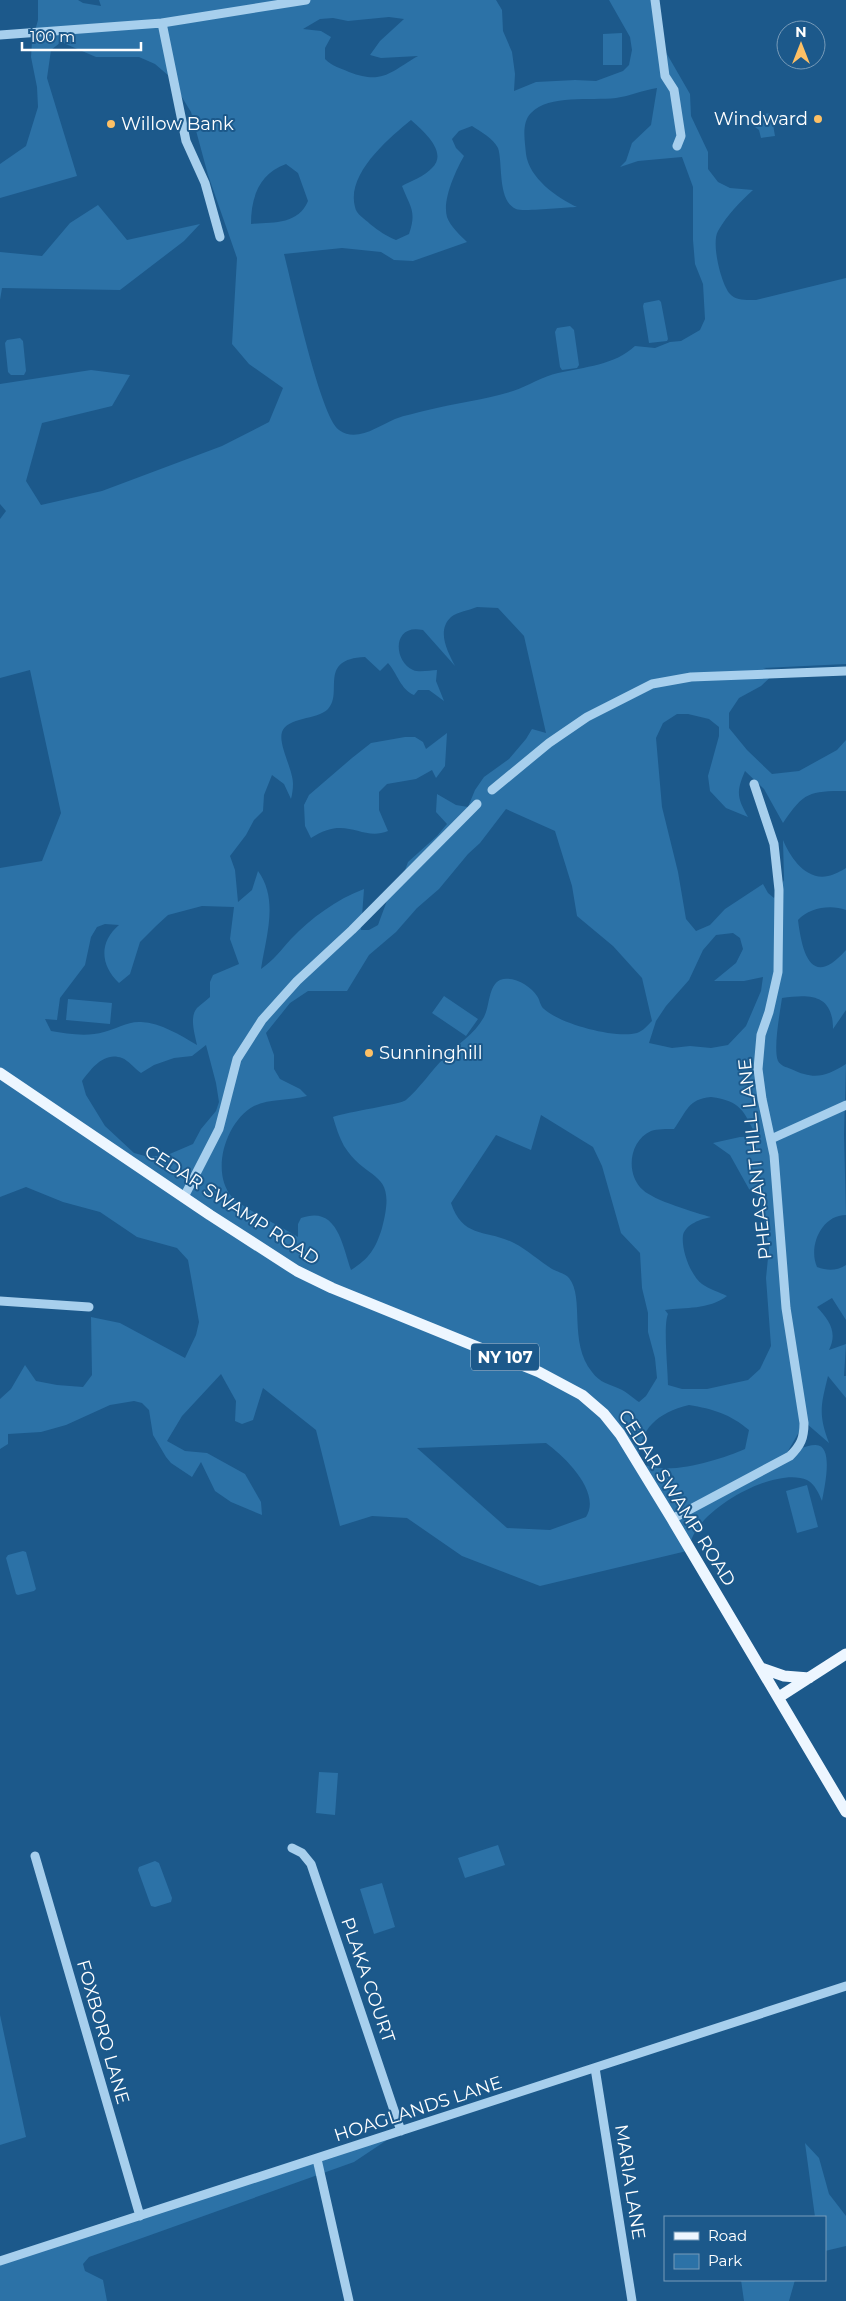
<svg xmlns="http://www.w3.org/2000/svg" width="846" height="2301" font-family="Montserrat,sans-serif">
<rect width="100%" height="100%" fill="#1c598b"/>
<path fill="#2c72a7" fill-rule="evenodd" d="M38 0H78L83 3 101 6 99 0H496L502 10 503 31 512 52 515 74 514 91 536 82 575 80 596 81 623 71 629 65 632 50 630 37 609 0H657L656 35 690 94 691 116 708 152V169L718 182 730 188 753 190C740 202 727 215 718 231 711 243 721 284 730 294 736 301 747 300 756 300L846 278V664L763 668 776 672 761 686 739 698 729 713V728L747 750 772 774 799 771 837 750 846 740V791C809 791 804 792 783 823L764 789 745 771C736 792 737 798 748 817L726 808 710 791 708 776 719 736V727L709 719 688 714H677L663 723 656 738 662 807 678 872 686 919 696 931 710 925 725 909 763 884 768 893 774 898 784 880 783 840C790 857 806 881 828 876 834 875 841 871 846 868V910C830 904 809 908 798 920 802 952 811 990 846 950V1010L833 1029C833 994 810 994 782 998 780 1012 773 1049 778 1061 781 1066 786 1067 791 1069 814 1080 825 1077 846 1064L844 1134 846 1215C821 1215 808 1247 817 1267 828 1271 836 1271 846 1265V1320L832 1298 817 1307C829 1320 838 1332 829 1350L846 1344 844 1376H846V1398L828 1376C821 1405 818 1414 829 1443L807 1424 799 1432 788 1451C797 1451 806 1445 815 1445 835 1444 824 1489 822 1501 819 1494 815 1484 807 1480 775 1465 693 1512 690 1546L602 1409 539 1372 604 1414 691 1550 540 1586 462 1556 407 1518 372 1516 340 1526 316 1430 263 1388 253 1420 242 1424 235 1421 236 1401 221 1374 182 1416 167 1441 185 1451 207 1453 245 1474 261 1502 262 1515 231 1502 215 1491 201 1462 192 1477 171 1463 166 1457 153 1435 149 1410 142 1403 134 1401 110 1405 66 1425 41 1432 8 1434V1444L0 1449V1399L11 1389 25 1365 36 1381 57 1385 83 1387 92 1375 91 1317 120 1323 185 1358 196 1335 199 1322 188 1260 177 1248 137 1237 100 1212 63 1202 26 1187 0 1197V868L42 861 61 813 30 670 0 678V519L6 511 0 504V384L91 370 130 375 112 406 42 423 26 481 41 505 102 491 222 446 269 422 283 388 249 364 232 344 237 258 208 175 191 112 169 76 155 64 139 57H96L61 42 51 50 47 78 77 176 0 198V164L26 146 38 107 37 87 31 57 32 42 38 20ZM389 17 404 19 380 41 370 55 381 58 418 56C390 72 383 85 349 72 340 68 332 66 325 59V48L331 37 321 31 303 29 320 19 333 18 348 21ZM657 88 651 125 632 143 626 161 620 167 638 161 682 157 693 187V240L695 264 703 284 705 319 700 330 681 341 670 342 655 348 635 346C615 365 584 367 558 373 543 376 528 386 513 391 486 400 455 403 428 410 417 413 405 415 395 419 378 426 357 443 339 430 320 416 292 284 284 254L342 248 381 252 394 260 413 261 467 242C460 235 450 226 447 217 442 200 456 170 464 156L456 148 452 139 459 131 472 126C481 132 493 138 498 148 503 162 497 201 516 209 523 212 566 207 577 207 557 198 529 178 526 154 525 141 521 123 531 113 549 94 591 101 616 98 630 96 643 90 657 88ZM411 120C422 130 449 152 432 168 425 176 411 181 402 186 410 207 417 211 409 234L396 240C386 236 379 231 370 224 365 219 356 214 355 207 346 174 389 138 411 120ZM286 164 298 173 308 201C298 225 273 222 251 224 251 197 259 174 286 164ZM477 607 498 608 524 636 546 733 532 729 526 739 509 759 484 777 475 790 468 807 456 805 437 794 436 812 447 824 437 836 408 862 404 873 392 887 378 925 369 930H361L364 889C337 899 311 918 291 939 281 950 274 960 261 969 266 936 279 900 258 871L252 890 238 902 235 870 230 856 246 835 254 820 263 811 264 795 272 775 284 784 291 799C292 795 293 789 293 784 293 769 278 745 282 732 287 717 317 720 328 709 344 693 317 659 365 657L380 671 388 663C397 673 401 690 414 695L418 690H429L444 701 436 681 437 670C430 670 420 673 413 670 393 661 392 623 423 630L455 666C448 652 436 631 451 617 457 612 470 610 477 607ZM506 809 555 831 572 886 577 916 613 946 642 978 652 1021C648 1025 643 1031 637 1033 616 1039 560 1024 544 1009 540 1006 540 1000 537 996 531 986 512 975 500 980 488 986 490 1006 484 1017 474 1035 458 1043 444 1058 431 1071 420 1088 406 1100 402 1104 346 1112 333 1117 336 1127 339 1137 344 1146 368 1184 398 1168 382 1228 376 1248 369 1259 351 1270 342 1244 337 1205 301 1218L298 1224V1237C284 1228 241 1207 232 1197 210 1172 226 1121 254 1106 271 1098 289 1101 307 1096L300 1089 280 1079 274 1069V1055L266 1033 290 1003 308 991H347L369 955 396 932 417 908 439 889 468 854 480 843ZM202 906 234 907 230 939 239 964 213 975 210 982V997C206 1001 201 1004 197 1008 189 1017 195 1035 197 1045 180 1035 161 1023 141 1022 128 1021 116 1029 104 1032 88 1037 67 1034 51 1031L45 1019 57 1020 60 998 85 965 91 937 97 927 105 924 119 925C99 942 100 965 119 983L130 974 140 942 156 926 168 915ZM733 933 740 938 743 949 736 963 714 981H744L763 977 761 991 746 1026 728 1045 711 1048 690 1046 672 1048 649 1043 656 1021 666 1006 689 980 703 950 716 935ZM206 1045 216 1083 219 1102 216 1111 201 1129 193 1144 165 1156H145L134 1153 105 1126 86 1095 82 1081C91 1069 104 1051 122 1058 128 1060 135 1069 141 1073L154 1065 174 1058 192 1056ZM711 1097C741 1101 744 1111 756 1136L740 1137 713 1143 730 1155 749 1189 760 1198 769 1248 766 1278 771 1346 760 1369 748 1380 707 1389H682L668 1385C668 1370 663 1325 668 1314L665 1310C686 1307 708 1310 727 1296 719 1292 709 1289 702 1284 691 1276 681 1250 683 1235 686 1224 701 1219 711 1217 696 1213 653 1200 643 1190 625 1174 629 1141 651 1131 657 1129 667 1129 674 1129 687 1111 688 1099 711 1097ZM541 1115 593 1147 602 1166 621 1233 640 1253 642 1288 648 1313V1332L655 1358 657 1378 646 1396 639 1402C633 1398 627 1392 620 1389 609 1384 600 1383 592 1372 568 1342 585 1298 569 1278 565 1273 557 1272 552 1269 539 1261 528 1250 514 1243 486 1229 463 1239 451 1203L496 1135 531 1150ZM689 1405C713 1409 730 1414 749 1430L745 1449C720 1460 661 1479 638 1461 640 1428 657 1413 689 1405ZM546 1443C564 1456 602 1492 586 1517L550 1530 507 1528 417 1448Z
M622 33V65H603V34Z
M771 113 775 136 761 138 759 130 755 127 758 123 757 115Z
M98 205 127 240 200 224 184 241 120 290 2 288 0 300V252L42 256 70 223Z
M659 300 661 302 668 339 667 341 649 343 643 306 644 303Z
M570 326 574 330 579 365 577 368 562 370 560 367 555 332 557 328Z
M20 338 23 341 26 371 24 375H11L8 372 5 343 7 340Z
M447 733 445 766 436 778 432 770 416 779 387 784 379 792V810L388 831C361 842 347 814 311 838L305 826 304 805 309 795 352 758 371 743 405 737H415L423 742 426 749Z
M444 996 478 1019 466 1036 432 1013Z
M68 999 112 1003 110 1024 66 1020Z
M807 1485 818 1527 797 1533 786 1491Z
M23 1551 26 1552 36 1589 34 1591 18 1595 16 1594 6 1558 8 1555Z
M319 1772 338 1773 335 1815 316 1813Z
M498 1845 505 1865 465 1878 458 1858Z
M155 1861 159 1863 172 1898 171 1902 155 1907 151 1906 138 1870 139 1867Z
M382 1883 395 1927 374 1934 360 1889Z
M0 2015 26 2137 0 2145Z
M399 2132 354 2162 89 2257 83 2264 85 2271 103 2280 107 2301H0V2262Z
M805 2143 819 2158 829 2194 846 2216V2246L825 2251V2217H815Z
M741 2280H795L789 2301H744Z"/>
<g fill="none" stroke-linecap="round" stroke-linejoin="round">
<path stroke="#a7cfed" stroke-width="9" d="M655 0 665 76 674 90 681 136 677 146
M162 23 186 141 205 183 220 237
M0 35 162 23 306 0
M492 790 549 743 587 717 652 684 691 677 846 671
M771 1139 846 1105
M184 1197 219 1129 237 1059 262 1020 297 981 352 930 477 804
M0 1301 89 1307
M672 1519 790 1456C801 1445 804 1438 804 1423L786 1308 774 1155 762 1099 758 1069 761 1035 769 1012 778 972 779 890 774 844 754 784
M292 1848 302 1853 311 1864 401 2131
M35 1856 140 2216
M595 2068 632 2301
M317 2159 349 2301
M0 2261 846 1986"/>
<path stroke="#edf6ff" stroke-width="11" d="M0 1073 210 1215 297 1271 332 1288 539 1372 582 1395 604 1414 620 1434 672 1519 846 1812
M761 1668 784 1676 809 1678
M779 1697 846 1654"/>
</g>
<g fill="#fdc065" stroke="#1c598b" stroke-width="2">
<circle cx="818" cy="119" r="5"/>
<circle cx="111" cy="124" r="5"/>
<circle cx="369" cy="1053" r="5"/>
</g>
<g text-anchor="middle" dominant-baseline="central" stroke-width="4" stroke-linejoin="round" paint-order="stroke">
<rect fill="#1c598b" stroke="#bbcddc" stroke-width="1" x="471" y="1343.5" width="68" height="27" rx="4"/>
<g font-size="16" font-weight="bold" fill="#fff">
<text x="505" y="1357">NY 107</text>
</g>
<g font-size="18" fill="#fff" stroke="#1c598b" text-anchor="start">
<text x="808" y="119" text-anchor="end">Windward</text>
<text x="121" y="124">Willow Bank</text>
<text x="379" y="1053">Sunninghill</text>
</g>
<g font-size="18" fill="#fff" stroke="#1c598b">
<text transform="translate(755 1159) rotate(-96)">PHEASANT HILL LANE</text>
<text transform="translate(232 1205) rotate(33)">CEDAR SWAMP ROAD</text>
<text transform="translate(677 1498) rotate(58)">CEDAR SWAMP ROAD</text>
<text transform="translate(368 1980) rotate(71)">PLAKA COURT</text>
<text transform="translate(103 2032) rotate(74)">FOXBORO LANE</text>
<text transform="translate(418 2109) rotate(-18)">HOAGLANDS LANE</text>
<text transform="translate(630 2182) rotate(81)">MARIA LANE</text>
</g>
</g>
<rect x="664" y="2216" width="162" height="65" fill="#1c598b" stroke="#779bb9"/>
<rect x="674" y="2232" width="25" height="8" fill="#edf6ff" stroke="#779bb9"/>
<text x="708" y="2241" font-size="15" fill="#ffffff">Road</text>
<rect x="674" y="2254" width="25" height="15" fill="#2c72a7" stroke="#779bb9"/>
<text x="708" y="2266" font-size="15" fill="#ffffff">Park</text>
<g transform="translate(801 45)"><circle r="24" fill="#1c598b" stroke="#779bb9"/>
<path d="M0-4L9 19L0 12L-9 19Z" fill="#fdc065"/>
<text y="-8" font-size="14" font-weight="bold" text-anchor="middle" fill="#ffffff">N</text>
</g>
<path d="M22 42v8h119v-8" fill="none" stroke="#ffffff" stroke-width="2.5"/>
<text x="30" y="42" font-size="15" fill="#ffffff" stroke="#1c598b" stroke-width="4" paint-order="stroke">100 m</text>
</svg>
